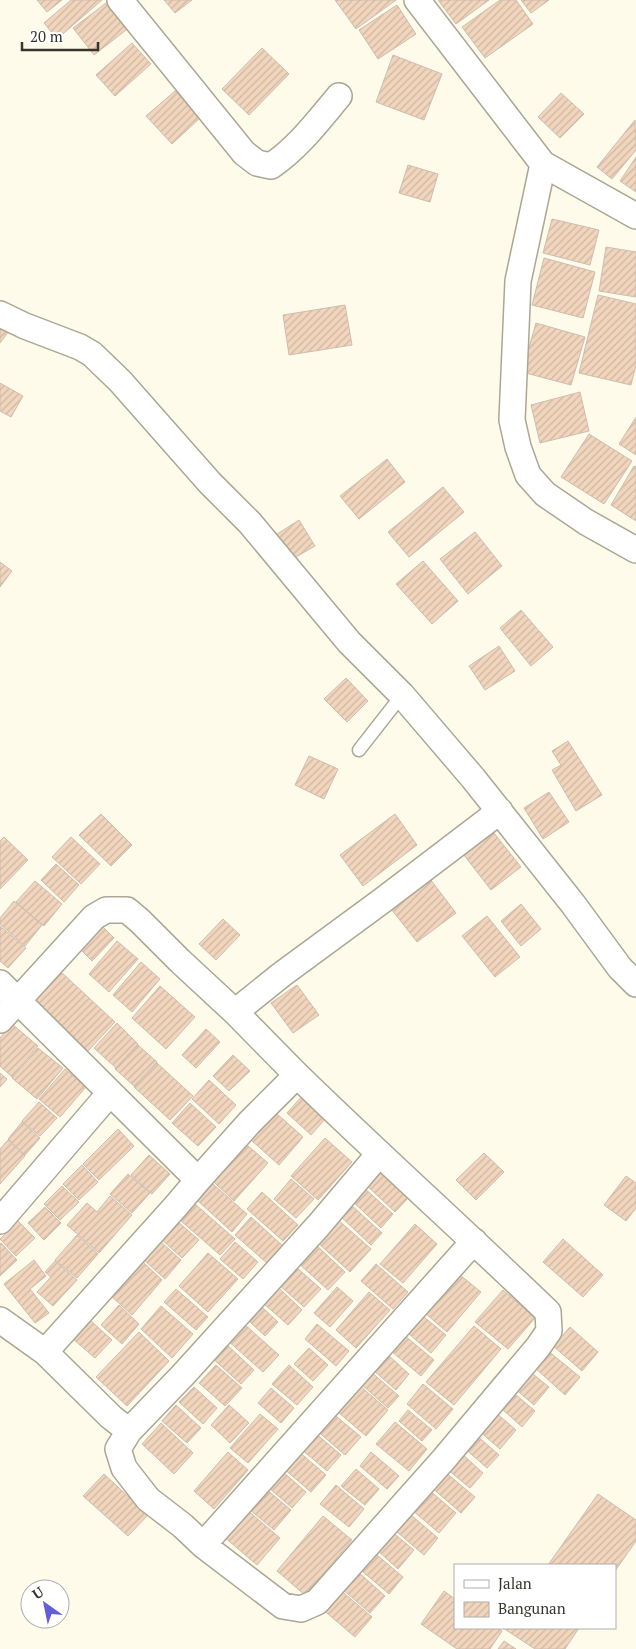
<svg xmlns="http://www.w3.org/2000/svg" width="636" height="1649" font-family="'PT Serif',serif">
<defs>
<pattern id="building-hatch" width="6" height="6" patternUnits="userSpaceOnUse" patternTransform="scale(1.25)"><rect width="6" height="6" fill="#f1d5bd"/><path d="M-1 1l2-2M0 6l6-6M5 7l2-2" fill="none" stroke="#cfb7a3"/></pattern>
</defs>
<rect width="100%" height="100%" fill="#fefbea"/>
<path fill="url(#building-hatch)" stroke="#cebdaf" d="M37 0H62L47 12Z
M71 0H102L57 39 44 23Z
M110 0 135 23 94 55 73 28Z
M164 0H192L175 13Z
M335 0H396L356 29Z
M438 0H489L456 24Z
M500 0H516L533 24 485 58 462 27Z
M521 0H549L531 13Z
M397 5 416 34 378 59 359 30Z
M132 43 151 64 115 96 96 75Z
M262 48 289 74 249 115 222 89Z
M393 55 442 74 424 120 376 102Z
M175 91 200 118 172 144 146 116Z
M561 93 584 114 560 138 538 117Z
M635 120 636 150 612 179 597 167Z
M636 157V192L620 181Z
M408 165 438 174 430 202 399 193Z
M552 219 599 230 590 265 543 253Z
M606 247 636 252V297L599 291Z
M544 258 595 272 583 318 532 305Z
M598 295 636 304V365L631 385 579 373Z
M345 305 352 345 289 355 283 315Z
M536 323 585 337 571 385 522 372Z
M0 325 9 331 0 343Z
M0 383 23 396 11 417 0 411Z
M580 392 589 431 540 443 531 405Z
M636 417V455L619 444Z
M589 434 632 461 604 504 561 477Z
M387 459 405 482 359 519 340 496Z
M634 466 636 467V521L611 505Z
M443 487 464 512 409 557 388 532Z
M299 520 315 546 289 561 274 536Z
M475 532 502 566 468 594 440 559Z
M423 561 458 601 432 624 396 584Z
M0 562 12 571 0 587Z
M521 610 553 647 531 666 500 628Z
M499 646 515 671 485 690 469 666Z
M346 678 368 701 347 722 324 699Z
M568 741 602 795 576 811 552 770 561 765 552 751Z
M309 756 338 769 324 799 295 785Z
M549 792 569 822 543 839 524 808Z
M101 814 132 845 111 866 79 835Z
M395 814 417 845 363 886 340 855Z
M490 828 521 867 491 890 460 850Z
M4 837 28 860 0 889V841Z
M71 837 100 864 81 884 52 857Z
M56 864 79 885 64 902 41 880Z
M427 875 456 913 417 942 388 905Z
M35 881 62 904 44 926 16 902Z
M14 901 42 925 25 946 0 924V918Z
M521 904 541 929 521 946 501 921Z
M487 916 520 957 495 977 462 936Z
M223 919 240 935 216 960 199 944Z
M100 924 114 938 92 961 78 947Z
M0 926 26 948 8 968 0 961Z
M117 941 138 959 109 992 89 974Z
M141 962 160 979 132 1012 113 995Z
M60 971 115 1022 88 1051 32 1000Z
M297 985 319 1015 293 1033 271 1003Z
M160 986 195 1017 166 1049 132 1018Z
M117 1023 138 1044 116 1068 94 1048Z
M12 1024 38 1046 12 1077 0 1066V1038Z
M206 1029 220 1042 196 1068 182 1055Z
M138 1045 157 1062 134 1086 115 1069Z
M38 1048 63 1068 37 1099 12 1078Z
M233 1055 250 1071 229 1091 213 1076Z
M157 1063 193 1096 170 1120 134 1087Z
M65 1069 86 1087 60 1117 39 1099Z
M0 1073 7 1079 0 1087Z
M209 1080 236 1105 219 1124 192 1099Z
M303 1095 327 1117 311 1135 287 1113Z
M39 1102 57 1118 40 1136 22 1121Z
M190 1103 216 1127 198 1146 172 1123Z
M276 1113 303 1137 279 1165 251 1140Z
M22 1122 40 1138 25 1155 8 1139Z
M118 1129 134 1146 99 1180 83 1164Z
M325 1138 352 1162 318 1200 291 1176Z
M8 1140 25 1156 0 1184V1149Z
M247 1145 268 1163 234 1201 214 1182Z
M484 1153 504 1172 476 1200 456 1180Z
M149 1155 170 1174 152 1194 131 1175Z
M82 1165 98 1182 79 1200 63 1184Z
M380 1166 411 1195 395 1212 364 1183Z
M128 1174 150 1193 132 1213 110 1194Z
M626 1176 636 1183V1208L626 1221 604 1205Z
M291 1179 314 1199 296 1218 274 1199Z
M213 1184 247 1214 232 1232 198 1201Z
M62 1186 79 1202 60 1220 44 1204Z
M362 1186 393 1214 381 1228 350 1199Z
M262 1192 298 1225 283 1241 247 1209Z
M110 1196 132 1215 99 1253 67 1225 87 1203 97 1212Z
M349 1203 382 1233 371 1245 339 1215Z
M195 1204 235 1239 220 1255 180 1220Z
M45 1207 61 1223 44 1240 28 1223Z
M251 1217 283 1246 268 1264 235 1235Z
M337 1219 371 1249 350 1272 317 1242Z
M18 1221 35 1238 16 1256 0 1239Z
M177 1221 199 1240 182 1258 161 1239Z
M415 1224 437 1244 403 1283 380 1264Z
M77 1235 98 1254 77 1278 55 1260Z
M563 1239 603 1275 583 1297 543 1262Z
M161 1242 181 1260 165 1279 144 1260Z
M235 1242 258 1262 243 1279 220 1259Z
M1 1243 17 1260 0 1276V1244Z
M314 1243 345 1272 328 1290 297 1262Z
M208 1253 238 1279 208 1312 179 1286Z
M34 1260 46 1276 30 1289 49 1313 35 1323 4 1284Z
M55 1261 77 1280 53 1306 37 1292 51 1277 45 1272Z
M142 1261 162 1280 132 1315 111 1296Z
M376 1264 408 1292 393 1309 361 1281Z
M295 1266 321 1289 304 1307 278 1284Z
M460 1275 481 1292 447 1332 426 1314Z
M278 1287 302 1310 288 1325 263 1303Z
M337 1287 353 1301 330 1327 314 1313Z
M176 1289 208 1317 196 1330 164 1302Z
M503 1290 535 1318 508 1349 475 1322Z
M369 1292 390 1310 356 1348 336 1330Z
M119 1305 139 1324 122 1344 101 1325Z
M161 1306 193 1334 172 1358 141 1329Z
M263 1308 278 1322 265 1336 250 1322Z
M424 1317 446 1335 431 1353 409 1334Z
M91 1321 112 1340 95 1358 74 1340Z
M243 1323 279 1355 263 1372 227 1340Z
M317 1324 349 1351 336 1366 305 1339Z
M474 1326 501 1349 454 1405 426 1382Z
M570 1327 598 1352 582 1371 553 1346Z
M139 1332 169 1361 127 1406 96 1377Z
M404 1335 434 1360 421 1376 391 1351Z
M225 1343 254 1370 241 1384 211 1357Z
M309 1348 328 1365 313 1381 294 1364Z
M547 1350 580 1377 565 1395 533 1366Z
M387 1354 409 1374 396 1390 373 1370Z
M216 1365 242 1388 225 1406 199 1383Z
M289 1365 313 1387 297 1405 272 1384Z
M528 1370 549 1387 534 1405 513 1387Z
M371 1372 399 1396 388 1408 361 1384Z
M423 1384 453 1409 436 1429 407 1404Z
M360 1386 388 1410 366 1436 338 1412Z
M194 1387 217 1408 203 1424 179 1402Z
M271 1388 294 1408 281 1423 258 1403Z
M515 1394 535 1411 522 1427 502 1409Z
M176 1405 201 1428 187 1443 162 1421Z
M229 1405 249 1423 230 1443 211 1425Z
M408 1410 432 1430 422 1441 399 1421Z
M330 1411 361 1437 345 1455 315 1429Z
M495 1412 516 1430 500 1449 479 1431Z
M260 1414 278 1429 248 1463 230 1448Z
M395 1422 427 1449 409 1471 376 1444Z
M161 1423 193 1453 174 1474 142 1444Z
M314 1432 341 1455 327 1471 300 1448Z
M474 1433 499 1455 487 1468 463 1447Z
M298 1451 326 1475 311 1492 283 1468Z
M228 1452 248 1470 214 1509 194 1491Z
M371 1452 399 1476 387 1489 360 1466Z
M461 1453 483 1473 470 1488 447 1469Z
M356 1469 379 1489 365 1505 341 1486Z
M282 1471 306 1492 292 1508 268 1487Z
M444 1471 475 1497 461 1513 431 1487Z
M104 1474 148 1515 128 1536 83 1496Z
M336 1485 364 1509 349 1527 320 1504Z
M266 1489 291 1510 274 1530 249 1509Z
M429 1490 456 1513 439 1533 412 1510Z
M598 1494 636 1520V1541L615 1571V1565H548Z
M246 1509 280 1538 257 1565 223 1536Z
M404 1509 438 1538 424 1555 390 1526Z
M323 1516 352 1540 305 1595 277 1571Z
M391 1531 414 1550 398 1569 376 1549Z
M370 1549 403 1577 389 1594 356 1566Z
M355 1569 385 1596 370 1613 340 1587Z
M338 1588 372 1617 355 1637 321 1608Z
M444 1591 455 1599V1628H497L502 1631 490 1649H457L421 1624Z
M503 1628H579L565 1649H535Z
M504 1641 516 1649H498Z"/>
<g fill="none" stroke-linecap="round" stroke-linejoin="round">
<g stroke="#aca794" stroke-width="15">
<path id="service" d="M359 750 402 695"/>
</g>
<g stroke="#aca794" stroke-width="28">
<path id="minor" d="M120 0 244 153 257 163 271 166C298 148 318 121 339 96
M417 0 543 164 636 216
M543 164 518 281 512 420 518 447 528 475 545 494 586 522 636 550
M0 314 25 326 80 347 92 354 120 381 210 483 250 523 349 642 402 695 473 778 573 904 620 968 636 984
M0 983 198 1180 249 1123 297 1075C379 1155 465 1232 548 1312L549 1331 538 1347 444 1459 317 1602 301 1609 283 1606 203 1545 183 1526 148 1499 124 1468 118 1449 129 1431 111 1417 45 1352 0 1320
M235 1012 281 975 383 900 500 811
M0 1020 94 917 106 910H127L140 921 180 961 235 1012 297 1075
M0 1221 110 1093
M45 1352 176 1206 198 1180
M129 1431 183 1375 318 1226 379 1154
M203 1545 474 1241"/>
</g>
<use href="#service" stroke="#fff" stroke-width="12"/>
<use href="#minor" stroke="#fff" stroke-width="25"/>
</g>
<rect x="454" y="1564" width="162" height="65" fill="#ffffff" stroke="#afaeab"/>
<rect x="464" y="1580" width="25" height="8" fill="#ffffff" stroke="#afaeab"/>
<text x="498" y="1589" font-size="15" fill="#36342c">Jalan</text>
<rect x="464" y="1602" width="25" height="15" fill="url(#building-hatch)" stroke="#afaeab"/>
<text x="498" y="1614" font-size="15" fill="#36342c">Bangunan</text>
<g transform="translate(45 1604) rotate(327)"><circle r="24" fill="#ffffff" stroke="#afaeab"/>
<path d="M0-4L9 19L0 12L-9 19Z" fill="#615ed7"/>
<text y="-8" font-size="14" font-weight="bold" text-anchor="middle" fill="#36342c">U</text>
</g>
<path d="M22 42v8h76v-8" fill="none" stroke="#36342c" stroke-width="2.5"/>
<text x="30" y="42" font-size="15" fill="#36342c" stroke="#ffffff" stroke-width="4" paint-order="stroke">20 m</text>
</svg>
